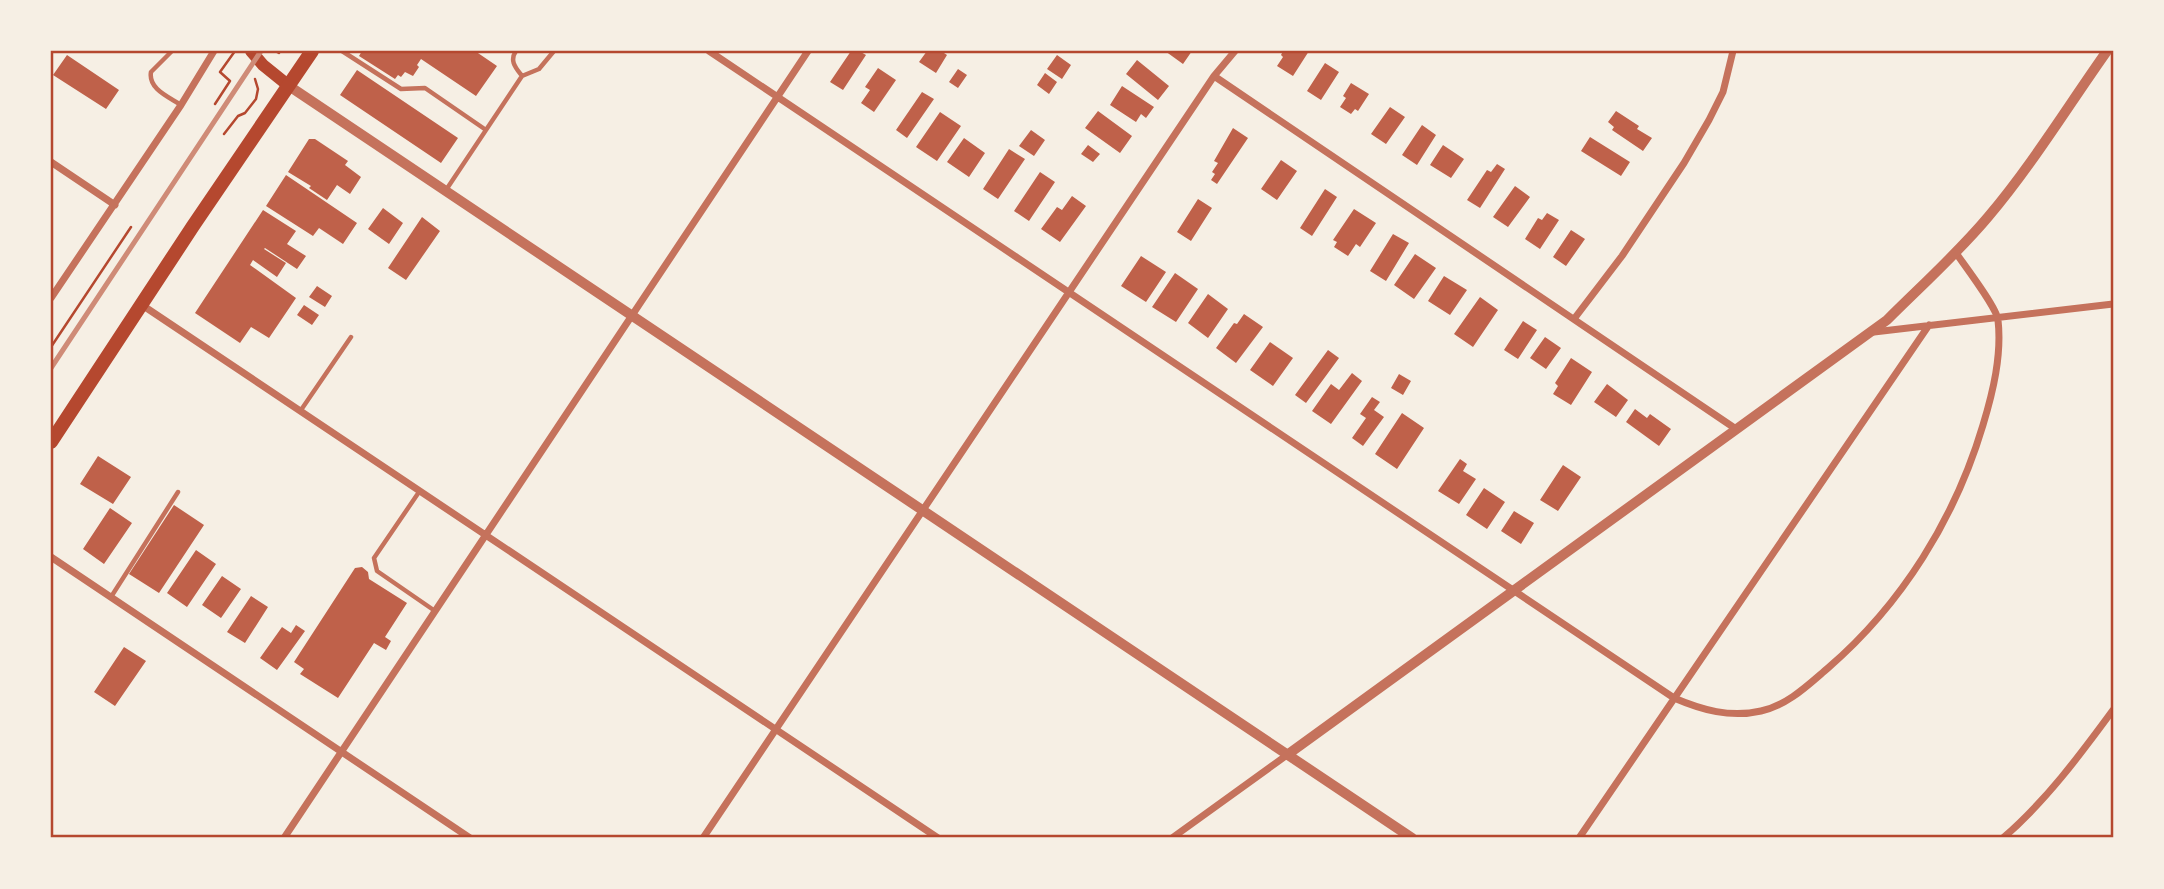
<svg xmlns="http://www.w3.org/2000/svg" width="2164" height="889" font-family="'Noto Sans',sans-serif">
<rect width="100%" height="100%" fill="#f6efe4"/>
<path fill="#bf614a" d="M362 51H475L497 66 476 96 421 59 417 65 419 67 413 76 405 72 401 77 398 75 395 79 359 56Z
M851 51H859L866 55 843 90 830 82Z
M927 51H941L947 55 936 73 919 62Z
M1165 51H1192L1183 64Z
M1283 51H1309L1293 76 1277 66 1283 57 1281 55Z
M67 55 119 90 106 109 53 75Z
M1057 55 1071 65 1062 79 1047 69Z
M1137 60 1169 86 1158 100 1126 74Z
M1325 63 1339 72 1321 100 1307 91Z
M878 68 896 80 874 112 861 103 870 90 865 87Z
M958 69 967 75 958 88 949 82Z
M357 70 458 138 441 163 340 95Z
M1045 73 1057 82 1049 94 1037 85Z
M1351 83 1369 94 1358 111 1355 109 1351 114 1340 107 1346 98 1343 96Z
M1122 86 1154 107 1146 118 1141 114 1136 122 1110 105Z
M922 92 934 99 907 138 896 130Z
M1390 107 1405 117 1386 144 1371 134Z
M1098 111 1132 136 1120 153 1085 128Z
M1616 111 1639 126 1637 129 1652 138 1643 151 1612 130 1614 127 1608 122Z
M940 112 961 126 937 161 916 147Z
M1422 125 1436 135 1417 165 1402 155Z
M1233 128 1248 138 1217 184 1211 180 1215 174 1212 172 1218 163 1214 161Z
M1031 130 1045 140 1034 156 1019 146Z
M1590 137 1630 162 1621 176 1581 151Z
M964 138 985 153 969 177 947 162Z
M309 139H315L348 161 345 165 361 177 350 194 337 185 327 200 309 188 311 186 288 172Z
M1088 145 1100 154 1093 162 1081 154Z
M1443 145 1464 159 1451 178 1430 165Z
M1009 149 1025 159 998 199 983 189Z
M1281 160 1297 171 1277 200 1261 189Z
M1497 164 1505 169 1480 208 1467 200 1487 170 1491 172Z
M1040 172 1055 182 1029 221 1014 211Z
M286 175 357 223 343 244 319 228 313 236 266 206Z
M1515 186 1530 197 1508 227 1493 217Z
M1325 189 1337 197 1312 236 1300 228Z
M1072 196 1086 206 1060 242 1041 229 1057 207 1062 210Z
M1198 199 1212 208 1191 241 1177 232Z
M383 208 403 223 389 244 368 229Z
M1354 209 1376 223 1360 247 1356 244 1348 256 1334 247 1337 242 1333 240Z
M263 210 296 231 287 244 306 256 297 269 265 248 264 249 286 263 277 277 253 260 250 265 296 298 269 338 251 327 240 343 195 313Z
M1547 213 1559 220 1540 249 1525 239 1538 218 1542 220Z
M422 217 440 231 406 280 388 268Z
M1571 230 1585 239 1566 266 1553 257Z
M1393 234 1409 243 1386 281 1370 271Z
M1415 254 1436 268 1414 299 1394 285Z
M1141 256 1166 272 1146 302 1121 286Z
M1175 273 1198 289 1176 322 1152 307Z
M1444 276 1467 290 1450 315 1428 301Z
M317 286 332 296 325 307 309 297Z
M1208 294 1228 309 1208 338 1188 323Z
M1480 297 1498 310 1473 347 1454 334Z
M304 305 319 315 312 325 297 315Z
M1244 314 1263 327 1236 363 1216 348 1234 323 1237 324Z
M1523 321 1537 330 1518 359 1504 350Z
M1545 337 1561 348 1546 369 1530 358Z
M1270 342 1293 358 1273 386 1250 370Z
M1328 350 1339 358 1306 403 1295 395Z
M1571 358 1592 372 1571 405 1553 394 1558 386 1555 383Z
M1352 373 1362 381 1331 424 1312 411 1331 384 1339 390Z
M1399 374 1411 381 1403 395 1391 388Z
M1607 384 1628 400 1616 417 1594 402Z
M1372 397 1380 402 1374 410 1384 417 1363 446 1352 438 1366 418 1360 414Z
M1635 409 1647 418 1650 414 1671 429 1659 446 1626 422Z
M1402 413 1424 428 1397 469 1375 454Z
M98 456 131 477 113 504 80 484Z
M1460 459 1467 464 1463 471 1476 479 1459 504 1438 491Z
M1563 465 1581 477 1558 511 1540 500Z
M1484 488 1505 502 1487 529 1466 515Z
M174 505 204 525 159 593 129 574Z
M110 508 132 523 104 564 83 549Z
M1514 511 1534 523 1521 544 1501 531Z
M196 550 216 564 187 607 167 593Z
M362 567 368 572 369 579 407 603 385 637 391 641 386 650 374 643 338 698 300 674 304 669 294 662 355 568Z
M222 576 241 589 221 618 202 605Z
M251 596 268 607 245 643 227 632Z
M296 625 305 631 277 670 260 658 282 627 291 633Z
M124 647 146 661 115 706 94 692Z"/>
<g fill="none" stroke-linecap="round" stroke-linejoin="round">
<path stroke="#b5482f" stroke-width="2.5" d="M275 51 279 53
M215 104 230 81 220 72 235 51
M224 134 238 116 245 113 256 99 258 89 255 79
M51 347 131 227"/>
<path stroke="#c5725c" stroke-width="4.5" d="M172 51 151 72C148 89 169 97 181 105
M342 51 401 89 425 88 486 130
M516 51C509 61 516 68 522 76
M446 190 522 76 539 69 554 51
M301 410 351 337
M419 492 374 558 377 571 435 611
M111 597 178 492"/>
<path stroke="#c5725c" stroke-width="7" d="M709 51 1674 698C1702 710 1730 718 1761 711 1788 705 1808 685 1828 668 1902 604 1955 519 1983 425 1993 392 2002 355 1998 320 1997 308 1965 266 1956 253
M1214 76 1736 429
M51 162 115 205
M51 298 181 105 214 51
M142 305 938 838
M1574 319 1622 256 1684 163 1709 120 1723 92 1733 51
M1874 332 2113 304
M51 557 470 838
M284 838 808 51
M703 838 1214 76 1235 51
M1172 838 1287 755
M1579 838 1929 325
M2003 838C2045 802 2080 755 2113 710"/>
<path stroke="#c5725c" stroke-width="10" d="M289 86 1412 838
M1287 755 1887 320C1921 286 1957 254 1988 217 2032 165 2068 106 2107 51"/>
<path stroke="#b5482f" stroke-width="12" d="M251 51 263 65 289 86"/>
<path stroke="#b5482f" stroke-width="14" d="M51 442 193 226 312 51"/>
<path stroke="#cf8b77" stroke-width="5" d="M51 368 261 51"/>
</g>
<rect width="2164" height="889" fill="none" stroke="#f6efe4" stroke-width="105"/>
<rect x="52" y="52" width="2060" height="784" fill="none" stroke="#b5482f" stroke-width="2.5"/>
</svg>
